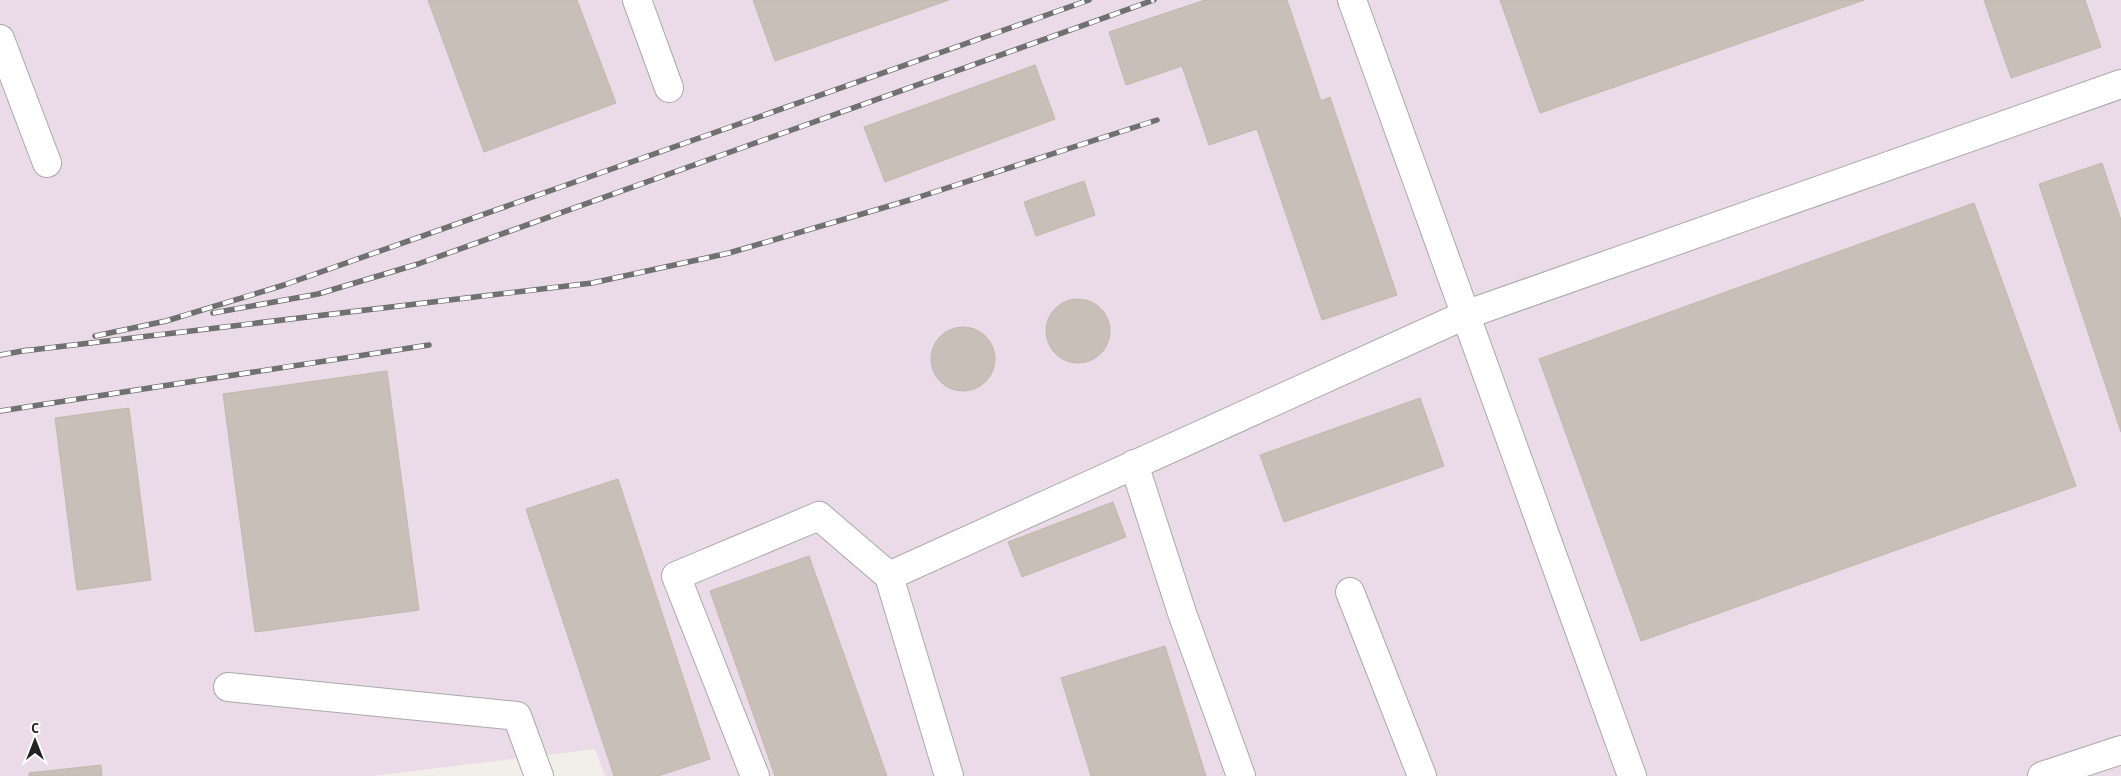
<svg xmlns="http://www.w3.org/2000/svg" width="2121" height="776" font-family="'Alegreya Sans',sans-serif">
<rect width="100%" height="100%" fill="#f2efe9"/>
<path fill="#ebdbe8" d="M0 0H2121V776H605L595 749 372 776H0Z"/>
<path fill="#c7bfb8" stroke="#c4b6ab" d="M428 0H577L616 103 484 152Z
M753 0H949L775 61Z
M1205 0H1287L1321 101 1330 97 1397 295 1322 320 1257 129 1209 145 1182 66 1126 85 1109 32Z
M1500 0H1864L1540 113Z
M1984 0H2085L2101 47 2011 78Z
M1035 65 1055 119 885 182 864 127Z
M2102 163 2121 220V432L2039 184Z
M1084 181 1095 215 1036 236 1024 202Z
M1974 203 2076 486 1641 641 1539 359Z
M1046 331a32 32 0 1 1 64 0a32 32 0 1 1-64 0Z
M931 359a32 32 0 1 1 64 0a32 32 0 1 1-64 0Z
M387 371 419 610 255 632 223 394Z
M1420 398 1444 466 1284 522 1260 455Z
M129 408 151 580 77 590 55 418Z
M618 479 710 759 658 776H614L526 509Z
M1113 502 1126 537 1022 577 1008 542Z
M809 556 887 776H775L710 591Z
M1165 646 1206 776H1091L1061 678Z
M101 765 102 776H29V773Z"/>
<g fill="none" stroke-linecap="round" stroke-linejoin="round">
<g stroke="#a9a9a9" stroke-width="30">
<path id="minor" d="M637 0 669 88
M1352 0 1632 776
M0 39 47 163
M1134 464 1182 613 1241 776
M889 576 949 776
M1350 592 1422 776
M228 687 517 716 539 776
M755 776 676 576 819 516 889 576 1465 315 2121 84
M2042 776 2121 750"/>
</g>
<use href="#minor" stroke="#fff" stroke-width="28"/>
<g stroke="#707070" stroke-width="5.5">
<path id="rail" d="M213 313 318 294 418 264 1154 0
M95 336 166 321 284 285 1089 0
M23 351 592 283 729 253 913 199 1157 120
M0 355 28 350
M0 411 429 345"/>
</g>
<use href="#rail" stroke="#fff" stroke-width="4" stroke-dasharray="11" stroke-linecap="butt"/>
</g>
<g transform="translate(35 741)" stroke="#ffffff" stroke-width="4" paint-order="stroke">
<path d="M0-4L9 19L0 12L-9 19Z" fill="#222222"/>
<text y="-8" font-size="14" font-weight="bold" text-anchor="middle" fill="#222222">С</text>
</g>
</svg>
